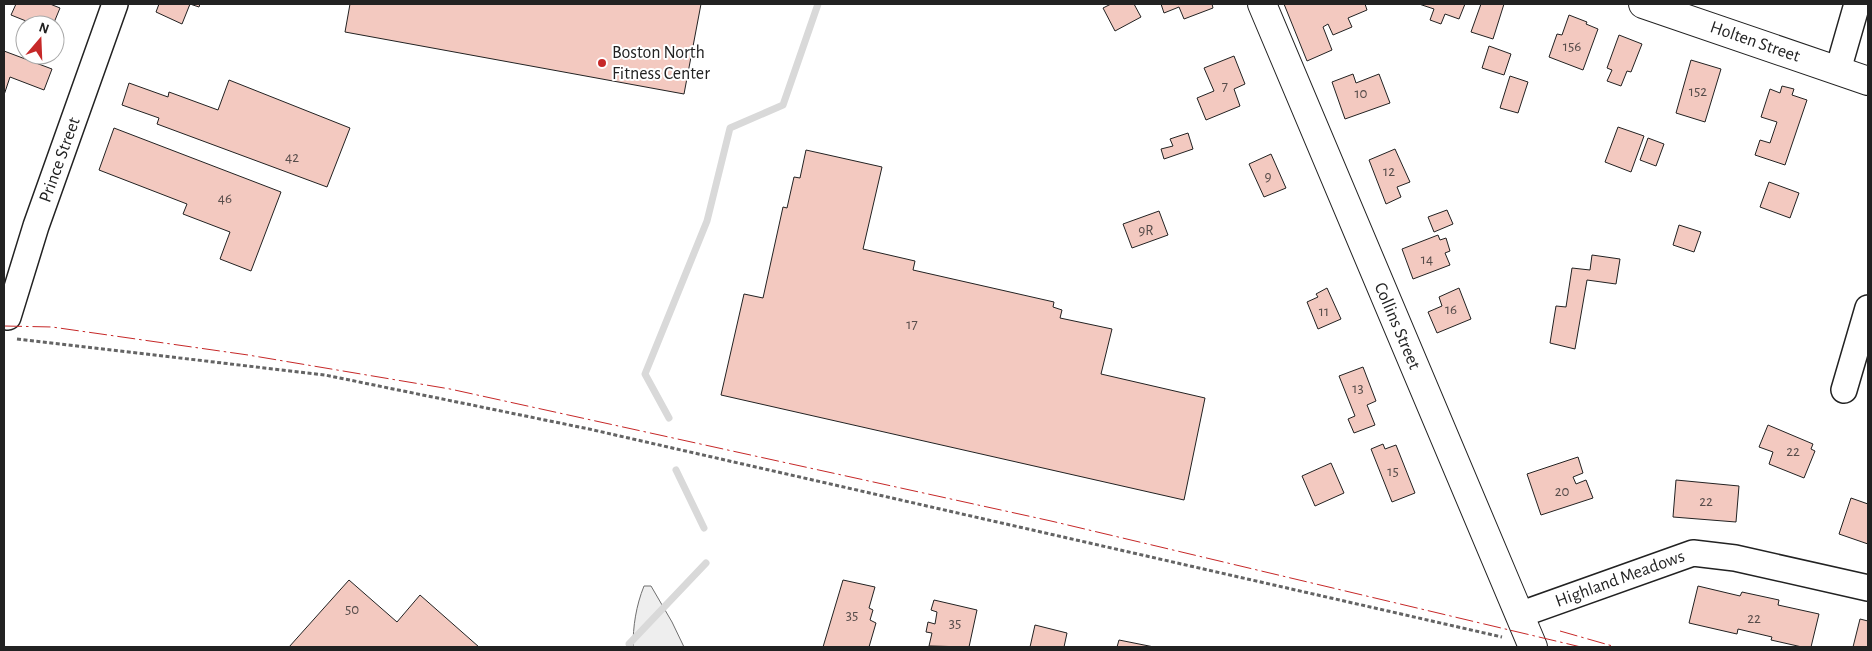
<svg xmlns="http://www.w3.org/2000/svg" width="1872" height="651" font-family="'Alegreya Sans',sans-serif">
<rect width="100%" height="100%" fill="#fff"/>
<path fill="#eee" stroke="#6f6f6f" d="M644 586H651L672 622 684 647H633C633 626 636 606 644 586Z"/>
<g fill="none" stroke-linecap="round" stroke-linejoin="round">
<path stroke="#d9d9d9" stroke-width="7" d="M669 418 645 374 707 221 730 128 783 105 818 4
M676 470 704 528
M630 647 629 644 706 563"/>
</g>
<path fill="#f3c9c0" stroke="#222" d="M16 4H50L60 8 53 25H25V37L21 35 26 21 11 15Z
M159 4H200L199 7 190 4 182 24 156 12Z
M350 4H701L684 94 345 32Z
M1111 4H1134L1141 17 1115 31 1103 8Z
M1161 4H1212L1213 8 1184 19 1179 7 1164 13Z
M1284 4H1365L1367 10 1348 18 1352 27 1333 35 1328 24 1323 27 1332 50 1307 61Z
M1419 4H1465L1459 19 1445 14 1441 24 1430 20 1434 9Z
M1481 4H1504L1493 39 1471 32Z
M1569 15 1587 22 1586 24 1598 29 1583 70 1549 57 1557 34 1562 35Z
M1619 35 1642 44 1631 72 1627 71 1621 86 1607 81 1612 70 1607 68Z
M1489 46 1511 54 1504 75 1482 68Z
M4 51 52 69 44 90 10 77 4 95Z
M1234 56 1245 84 1234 89 1240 106 1206 120 1197 98 1214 91 1204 68Z
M1691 60 1721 69 1705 122 1676 113Z
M1353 74 1356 83 1379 74 1390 103 1345 119 1332 82Z
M1510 76 1528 82 1518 113 1500 108Z
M229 80 350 128 327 187 157 124 159 118 122 105 129 83 168 97 169 92 218 110Z
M1782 86 1794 89 1792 95 1807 100 1785 165 1755 155 1760 140 1770 143 1777 122 1761 117 1770 89 1780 93Z
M1618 127 1644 136 1631 172 1605 162Z
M114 128 281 192 251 271 220 259 230 232 183 214 187 204 99 170Z
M1188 133 1193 149 1164 159 1161 149 1173 146 1170 139Z
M1648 138 1664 144 1656 166 1640 160Z
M1395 149 1410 182 1397 187 1401 197 1386 204 1369 160Z
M806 150 882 167 863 249 915 261 913 270 1054 302 1053 307 1062 310 1060 318 1112 329 1101 374 1205 398 1184 500 721 395 744 294 763 298 783 207 787 208 794 177 800 178Z
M1271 154 1286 188 1264 197 1249 164Z
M1769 182 1799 193 1790 218 1760 207Z
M1447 210 1453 224 1434 232 1428 217Z
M1159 211 1168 235 1132 248 1123 224Z
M1679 225 1701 232 1694 252 1673 245Z
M1438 235 1440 240 1446 238 1450 251 1445 253 1450 265 1413 279 1402 249Z
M1592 255 1620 259 1616 284 1587 280 1575 349 1550 343 1556 306 1566 307 1572 268 1590 270Z
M1327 288 1341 319 1318 329 1307 302 1318 297 1316 294Z
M1459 288 1471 319 1437 333 1428 312 1442 306 1439 297Z
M1363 367 1376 401 1367 405 1375 425 1354 433 1348 419 1355 416 1339 376Z
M1768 425 1813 444 1811 449 1815 451 1804 478 1769 464 1773 452 1759 447Z
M1383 444 1385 449 1396 445 1415 493 1392 502 1371 449Z
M1578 457 1583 473 1573 477 1576 484 1586 480 1593 498 1541 515 1527 474Z
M1331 463 1344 493 1315 506 1302 476Z
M1676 480 1739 486 1736 522 1673 517Z
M1851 498 1868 504V544L1839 534Z
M349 580 397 622 420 595 479 647H289Z
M843 580 875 587 869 608 873 610 870 620 876 623 869 647H823Z
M1698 586 1740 596 1742 592 1779 600 1778 605 1819 614 1811 647H1802L1771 640 1772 637 1738 629 1737 634 1689 623Z
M934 600 977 610 969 647 929 646 932 633 926 632 928 622 935 624 937 612 931 610Z
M1860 619 1868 621V647H1853Z
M1035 625 1067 633 1064 647H1030Z
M1119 640 1154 647H1117Z"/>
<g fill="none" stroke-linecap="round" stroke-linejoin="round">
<g stroke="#222" stroke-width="28">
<path id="minor" d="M1838 70 1857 4
M8 317 36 226 115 4
M1844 390 1868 308
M1519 615 1693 553 1735 558 1868 588"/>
</g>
<g stroke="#222" stroke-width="30">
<path id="major" d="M1262 4 1533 647
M1643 4 1868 81"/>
</g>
<path stroke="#646464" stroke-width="3" stroke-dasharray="4 2.5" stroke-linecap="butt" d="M17 339 325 375 589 429 1502 637"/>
<use href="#minor" stroke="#fff" stroke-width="25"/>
<use href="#major" stroke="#fff" stroke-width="28"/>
<path stroke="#c62828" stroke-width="1" stroke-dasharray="18 4 2.5 4" stroke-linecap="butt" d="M4 326 52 327 248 355 450 389 1051 521 1581 647
M1560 631 1616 647"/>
</g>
<circle fill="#c62828" stroke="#fff" stroke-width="2" cx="602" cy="63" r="5"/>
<g text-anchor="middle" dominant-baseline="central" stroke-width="4" stroke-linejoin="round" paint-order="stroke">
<g font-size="15" fill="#564c4a">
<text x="1572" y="46">156</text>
<text x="1225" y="86">7</text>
<text x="1698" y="91">152</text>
<text x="1361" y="93">10</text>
<text x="292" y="157">42</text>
<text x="1389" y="171">12</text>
<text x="1268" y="176">9</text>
<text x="225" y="198">46</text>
<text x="1146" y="230">9R</text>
<text x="1427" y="259">14</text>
<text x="1451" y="309">16</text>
<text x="1324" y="311">11</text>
<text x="912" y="324">17</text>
<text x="1358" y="388">13</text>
<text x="1793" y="451">22</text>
<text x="1393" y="471">15</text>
<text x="1562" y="491">20</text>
<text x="1706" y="501">22</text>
<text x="352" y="609">50</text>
<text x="852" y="615">35</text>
<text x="1754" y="618">22</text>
<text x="955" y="623">35</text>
</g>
<g font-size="18" fill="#222" stroke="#fff">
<text transform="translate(1755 42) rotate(19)">Holten Street</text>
<text transform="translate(60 160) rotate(-70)">Prince Street</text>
<text transform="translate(1397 326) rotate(67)">Collins Street</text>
<text transform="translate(1620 579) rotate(-20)">Highland Meadows</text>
</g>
<g font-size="18" fill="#222" stroke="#fff" text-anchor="start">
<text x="612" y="53">Boston North<tspan x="612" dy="21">Fitness Center</tspan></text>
</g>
</g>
<rect width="1872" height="651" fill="none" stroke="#222222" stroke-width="10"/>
<g transform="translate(40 40) rotate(19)"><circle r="24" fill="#ffffff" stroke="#a7a7a7"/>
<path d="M0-4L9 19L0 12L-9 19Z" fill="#c62828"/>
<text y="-8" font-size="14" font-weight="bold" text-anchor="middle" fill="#222222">N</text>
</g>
</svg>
